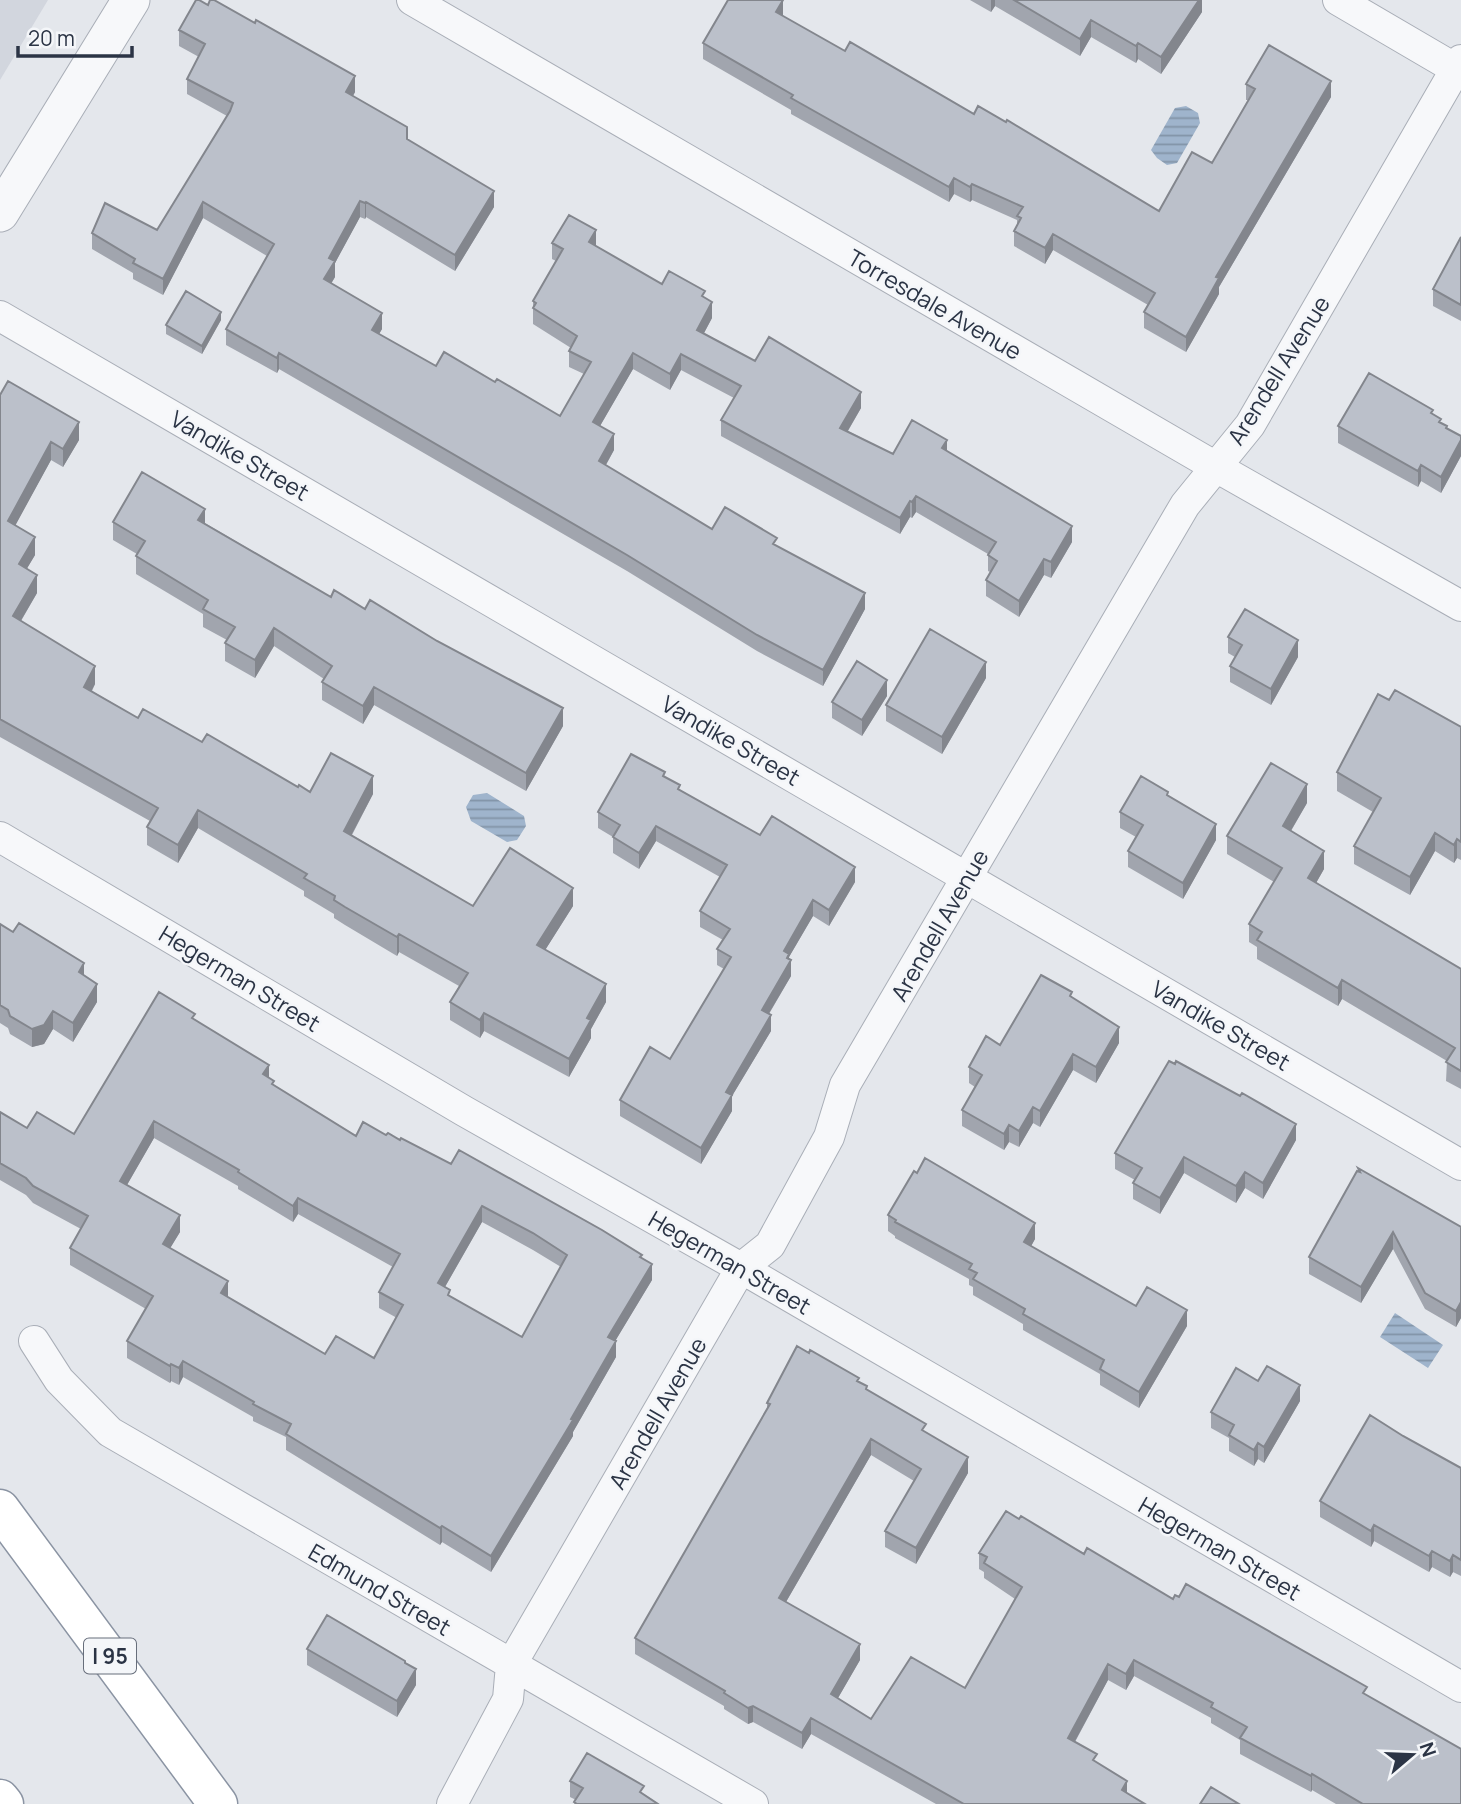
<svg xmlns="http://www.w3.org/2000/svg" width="1461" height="1804" font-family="Manrope,sans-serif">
<defs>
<pattern id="water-rules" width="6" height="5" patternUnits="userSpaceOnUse" patternTransform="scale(1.75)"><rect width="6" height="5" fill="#9fb4cc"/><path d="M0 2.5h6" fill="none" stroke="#8293a7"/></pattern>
</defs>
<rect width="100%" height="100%" fill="#e4e7ec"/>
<path fill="#d2d6de" d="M0 0H48L0 80Z"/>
<path fill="url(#water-rules)" d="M1186 106 1198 113 1200 123 1177 163 1167 165 1157 158 1151 150 1175 108Z
M487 793 524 816 526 826 517 840 507 842 471 821 466 807 473 795Z
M1395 1313 1443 1345 1428 1368 1380 1337Z"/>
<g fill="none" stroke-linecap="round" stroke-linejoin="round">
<g stroke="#a9aeb7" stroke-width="32">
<path id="minor" d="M412 0 1216 467 1461 606
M1338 0 1461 72
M0 316 1461 1165
M0 837 464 1111 741 1268 1461 1687
M34 1341 59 1380 110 1432 753 1804
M452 1804 508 1699 511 1665 741 1268 770 1245 829 1137 845 1085 1185 505 1250 425 1461 60"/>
</g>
<g stroke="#a9aeb7" stroke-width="39">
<path id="tertiary" d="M0 213 131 0"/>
</g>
<g stroke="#8b94a3" stroke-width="41">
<path id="motorway" d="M0 1509 218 1804
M0 1799 4 1804"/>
</g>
<use href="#minor" stroke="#f7f8fa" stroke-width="30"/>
<use href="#tertiary" stroke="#f7f8fa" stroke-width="37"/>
<use href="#motorway" stroke="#fff" stroke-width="38"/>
</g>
<path fill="#a1a5ae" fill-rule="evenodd" d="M970 0H1202V12L1161 74 1138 59 1136 63 1091 37 1080 56 995 6 991 12Z
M783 15 782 16 845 51 974 114 1159 211 1212 163 1248 100H1246V84L1331 97 1219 287V294L1186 352 1144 328V312L1148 305 1053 250 1045 264 1014 246V231L1017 225V220L972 200 970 202 954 194 949 202 791 114V110L703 59V43Z
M179 30 355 92 353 96 494 207 455 271 366 217 365 219 360 217 335 263V277L331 284 382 329 379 334 436 366 495 382 560 416 584 374 569 367V351L571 348 533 324V301L556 261 552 259V243L596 246 662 284 705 298 712 318 704 333 755 361 861 408 848 431 893 454 947 451 1072 542 1051 578 1044 575 1019 617 986 596V580L990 572 988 571V554L916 512 912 518 910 517 900 534 721 436V420L734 398 681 370 670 390 633 369 600 426 614 450 606 465 712 529 777 546 865 609 823 686 757 651 627 571 279 369 277 373 226 345V329L267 256 203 218 163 295 133 279V273L92 249V233L157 230 227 116 187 94V79L199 57 179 46Z
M1461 237V321L1433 306V289Z
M221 320 202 354 166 334V325Z
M0 395 79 440 63 467 51 460 15 525 35 555 27 568 37 593 21 621 95 684 92 691 138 718 202 742 298 787 310 792 373 794 352 835 473 906H573L545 950 606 1002 591 1029V1038L569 1077 484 1031 480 1038 450 1020V1002L459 986 399 952 397 956 345 925 334 918V914L304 896V891L198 828 178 863 147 845V827L150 821 0 737Z
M1433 414 1447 429 1461 436V456L1441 493 1421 481 1418 487 1338 443V426Z
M113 522 205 523 331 597 563 726 526 791 374 705 363 724 322 700V682L324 679 274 646 255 678 225 661V643L227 640 203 627V614L136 574V556L137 554 113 540Z
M1228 637 1298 657 1271 705 1230 682V666L1235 657 1228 653Z
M986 678 942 754 886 721V705Z
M887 696 862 736 832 718V702Z
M1389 700 1461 727V860L1457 858 1454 863 1435 851 1410 895 1354 864V846L1373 812 1337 791V772Z
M665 777 680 790 760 835 855 882 829 926 813 916 789 957 791 976 769 1014 771 1031 732 1096V1111L701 1164 620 1116V1100L670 1059 724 969 717 965V949L723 940 700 927V911L720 877 656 841 639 869 613 853V837L598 828V812Z
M1168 796 1216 840 1183 899 1128 867V851L1136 837 1120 828V812Z
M1307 803 1291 831 1324 869 1316 883 1461 969V1089L1446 1081 1447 1061 1342 999 1338 1006 1257 959V947L1249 942V924L1274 882 1227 854V836Z
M0 924 84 976 97 1002 73 1042 53 1029 44 1044 32 1047 10 1034 8 1028 0 1023Z
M1072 997 1119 1043 1096 1083 1073 1070 1040 1127 1033 1123 1019 1147 1009 1142 1004 1150 962 1126V1110L975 1087 969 1083V1067Z
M195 1019 269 1078 274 1086 356 1136 386 1135 400 1140 642 1258 652 1280 615 1341 616 1357 573 1432V1436L491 1572 442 1542 440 1545 286 1450V1437L253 1421V1417L183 1377 179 1385 171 1381 170 1383 127 1358V1341L146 1309 70 1265V1248L81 1229 33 1203 26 1195 0 1180V1112L27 1128 74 1134ZM154 1138 238 1186V1189L293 1222 298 1214 393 1267 379 1292V1308L397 1318 374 1358 325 1354 228 1297 170 1248 180 1232 127 1185ZM482 1222 533 1250 561 1267 522 1337 450 1296 445 1287Z
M1296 1140 1263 1199 1245 1188 1236 1203 1184 1173 1160 1214 1133 1199V1183L1135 1180 1115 1169V1153Z
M1358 1168 1461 1227V1318L1456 1327 1425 1309 1393 1249 1361 1303 1309 1274V1257L1358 1171Z
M888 1215 1035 1239 1031 1246 1136 1306 1187 1326 1139 1408 1100 1385V1374L1023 1330V1324L973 1295V1287L969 1285V1279L895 1238V1236L888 1231Z
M1258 1381 1300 1401 1264 1463 1258 1459 1254 1466 1229 1451V1438L1211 1428V1412Z
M859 1382 867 1390 926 1433 968 1473 916 1564 885 1547V1531L914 1481 871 1455 786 1602 860 1660 838 1698 871 1719 965 1688 1015 1599 984 1578V1572L979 1569V1553L1019 1519 1173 1599 1367 1695 1461 1804H1336L1312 1790 1311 1792 1240 1754V1740L1211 1723V1718L1134 1676 1126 1690 1108 1680 1075 1742 1127 1794 1145 1804H936L811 1734 802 1749 753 1722 748 1724 724 1709V1706L635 1654V1638L767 1410V1403Z
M1403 1436 1461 1468V1576L1453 1572 1450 1577 1432 1567 1429 1572 1374 1541 1371 1547 1320 1517V1501Z
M307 1649 405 1663 416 1685 397 1717 307 1665Z
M570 1781 644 1794 659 1804H574L576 1800 570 1797Z"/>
<path fill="#83868d" d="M783 0V15L776 28V12Z
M991 0H995V6L991 12Z
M1199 0H1202V12L1161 74V57Z
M1091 20V37L1080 56V39Z
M1138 43V59L1136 63V46Z
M355 76V92L346 108V92Z
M1331 81V97L1219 287V294L1186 352V337L1216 277Z
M954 178V194L949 202V187Z
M972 184V200L970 202V187Z
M494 191V207L455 271V255Z
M360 201V217L335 263V277L324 295V279L329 258Z
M203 202V218L163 295V279Z
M366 202V217L365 219V203Z
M596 230V246L589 242Z
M1053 234V250L1045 264V248Z
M712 302V318L697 346V330Z
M221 312V320L202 354V346Z
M382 313V329L372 346V330Z
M279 353V369L277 373V358Z
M633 353V369L593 438V422Z
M681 354V370L670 390V374Z
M861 392V408L840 444V428Z
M79 422V440L63 467V449Z
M614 434V450L599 477V461Z
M947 440V456L942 448Z
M1461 440V456L1441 493V477Z
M51 442V460L8 539V521Z
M1421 465V481L1418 487V471Z
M916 496V512L912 518V502Z
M910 501V517L900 534V518Z
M205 509V527L198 520Z
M1072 526V542L1051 578V562Z
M35 537V555L19 582V564Z
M1044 559V575L1019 617V601Z
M37 575V593L13 634V616Z
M865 593V609L823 686V670Z
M274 628V646L255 678V660Z
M1298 640V657L1271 705V689Z
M986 662V678L942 754V737Z
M95 666V684L84 705V687Z
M887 680V696L862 736V720Z
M374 687V705L363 724V706Z
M563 708V726L526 791V773Z
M373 776V794L344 849V831Z
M1307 784V803L1283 844V826Z
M198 810V828L178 863V845Z
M1216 824V840L1183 899V883Z
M656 826V841L639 869V853Z
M1435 833V851L1410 895V877Z
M1457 839V858L1454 863V845Z
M1324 851V869L1308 897V878Z
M855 867V882L829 926V910Z
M573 888V906L537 963V945Z
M813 900V916L789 957V963L791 960V976L762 1025V1010L784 951Z
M399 934V952L397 956V937Z
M84 963V981L79 972Z
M1342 980V999L1338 1006V988Z
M97 984V1002L73 1042V1023Z
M606 984V1002L591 1029V1038L569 1077V1059L587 1018Z
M53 1011V1029L44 1044 32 1047V1029Z
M484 1013V1031L480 1038V1020Z
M771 1015V1031L732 1096V1111L701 1164V1148L726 1092Z
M1119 1027V1043L1096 1083V1067Z
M1073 1054V1070L1040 1127V1111Z
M269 1065V1081L263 1074Z
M1033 1107V1123L1019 1147V1131Z
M154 1121V1138L120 1197V1181Z
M1296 1124V1140L1263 1199V1183Z
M1009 1125V1142L1004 1150V1134Z
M1184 1157V1173L1160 1214V1198Z
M1245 1172V1188L1236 1203V1186Z
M298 1198V1214L293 1222V1206Z
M482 1206V1222L438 1299V1283Z
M180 1215V1232L163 1260V1244Z
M1035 1223V1239L1024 1259V1242Z
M1393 1232V1249L1361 1303V1287Z
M652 1264V1280L608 1353V1337Z
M228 1281V1297L221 1293Z
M1461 1302V1318L1456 1327V1311Z
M1187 1310V1326L1139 1408V1392Z
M616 1341V1357L573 1432V1436L491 1572V1556Z
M183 1361V1377L179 1385V1368Z
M171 1364V1381L170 1383V1366Z
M1300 1385V1401L1264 1463V1447Z
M871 1439V1455L779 1614V1598Z
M1258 1443V1459L1254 1466V1450Z
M968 1457V1473L916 1564V1548Z
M1374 1525V1541L1371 1547V1531Z
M442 1526V1542L440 1545V1528Z
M1432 1551V1567L1429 1572V1556Z
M1453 1555V1572L1450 1577V1561Z
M860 1644V1660L831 1710V1694Z
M1134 1660V1676L1126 1690V1674Z
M1108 1664V1680L1068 1754V1738Z
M416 1669V1685L397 1717V1701Z
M753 1706V1722L748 1724V1708Z
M811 1718V1734L802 1749V1733Z
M1312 1774V1790L1311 1792V1776Z
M1127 1781V1797L1122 1790Z"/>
<path fill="#bbc0ca" stroke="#83868d" stroke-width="2" fill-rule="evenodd" d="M196 0H199L208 5 210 0H214L255 23 256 20 355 76 346 92 407 127V139L494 191 455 255 366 202 365 203 360 201 329 258 335 261 324 279 382 313 372 330 436 366 444 352 495 382 497 379 560 416 591 362 569 351 577 336 533 308 536 303 533 301 563 249 552 243 569 215 596 230 589 242 662 284 669 271 705 291 702 296 712 302 697 330 755 361 769 337 861 392 840 428 893 454 912 420 947 440 942 448 1072 526 1051 562 1044 559 1019 601 986 580 997 561 988 555 996 542 916 496 912 502 910 501 900 518 721 420 741 386 681 354 670 374 633 353 593 422 614 434 599 461 712 529 725 507 777 538 773 544 865 593 823 670 757 635 627 555 279 353 277 358 226 329 274 244 203 202 163 279 133 263 135 259 92 233 105 203 157 230 230 111 233 103 187 79 205 44 179 30Z
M728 0H783L776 12 845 51 850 42 974 114 978 106 1006 122 1007 120 1159 211 1192 152 1212 163 1255 89 1246 84 1269 45 1331 81 1216 277 1219 278 1186 337 1144 312 1155 293 1053 234 1045 248 1014 231 1021 218 1017 216 1023 207 972 184 970 187 954 178 949 187 791 98 793 95 703 43Z
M1014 0H1199L1161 57 1138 43 1136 46 1091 20 1080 39Z
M1461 237V305L1433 289Z
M186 291 221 312 202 346 166 325Z
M1369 373 1433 410 1431 413 1441 419 1439 422 1447 426 1446 428 1461 436V440L1441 477 1421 465 1418 471 1338 426Z
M8 381 79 422 63 449 51 442 8 521 35 537 19 564 37 575 13 616 95 666 84 687 138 718 143 709 202 742 207 734 298 787 299 785 310 792 331 753 373 776 344 831 473 906 510 848 573 888 537 945 606 984 587 1018 591 1020 569 1059 484 1013 480 1020 450 1002 468 973 399 934 397 937 345 907 334 900 335 896 304 878 307 874 198 810 178 845 147 827 158 808 0 719V395Z
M142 472 205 509 198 520 331 597 334 590 365 609 370 600 437 641 563 708 526 773 374 687 363 706 322 682 332 666 274 628 255 660 225 643 235 627 203 609 208 600 136 556 145 541 113 522Z
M1245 609 1298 640 1271 689 1230 666 1242 645 1228 637Z
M930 629 986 662 942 737 886 705Z
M857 661 887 680 862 720 832 702Z
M1395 690 1461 727V842L1457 839 1454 845 1435 833 1410 877 1354 846 1381 798 1337 772 1378 694 1389 700Z
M631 754 665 772 663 776 680 785 678 789 760 835 772 816 855 867 829 910 813 900 784 951 789 954 787 958 791 960 762 1010 771 1015 726 1092 732 1095 701 1148 620 1100 650 1047 670 1059 731 957 717 949 730 929 700 911 727 865 656 826 639 853 613 837 620 825 598 812Z
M1271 763 1307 784 1283 826 1324 851 1308 878 1461 969V1071L1446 1062 1455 1048 1342 980 1338 988 1257 940 1262 932 1249 924 1282 868 1227 836Z
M1141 776 1168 792 1167 795 1216 824 1183 883 1128 851 1143 825 1120 812Z
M19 923 84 963 79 972 97 984 73 1023 53 1011 44 1025 32 1029 10 1016 8 1010 0 1005V924L13 932Z
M1041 975 1072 992 1070 996 1119 1027 1096 1067 1073 1054 1040 1111 1033 1107 1019 1131 1009 1125 1004 1134 962 1110 982 1075 969 1067 986 1036 1000 1045Z
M159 992 195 1014 192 1018 269 1065 263 1074 274 1081 272 1084 356 1136 363 1122 386 1135 388 1133 400 1140 401 1138 451 1164 459 1150 602 1230 642 1255 640 1257 652 1264 608 1337 616 1341 571 1419 573 1420 491 1556 442 1526 440 1528 286 1434 291 1424 253 1404 254 1402 183 1361 179 1368 171 1364 170 1366 127 1341 153 1296 70 1248 88 1216 33 1186 26 1178 0 1163V1112L27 1128 37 1112 74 1134ZM154 1121 239 1170 238 1172 293 1206 298 1198 400 1254 379 1292 403 1305 374 1358 336 1336 325 1354 221 1293 228 1281 163 1244 180 1215 120 1181ZM482 1206 533 1233 567 1255 522 1337 448 1295 450 1290 438 1283Z
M1169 1061 1175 1064 1176 1061 1240 1096 1242 1093 1296 1124 1263 1183 1245 1172 1236 1186 1184 1157 1160 1198 1133 1183 1142 1168 1115 1153Z
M925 1158 1035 1223 1024 1242 1136 1306 1147 1287 1187 1310 1139 1392 1100 1369 1104 1360 1023 1314 1025 1309 973 1279 977 1273 969 1269 972 1264 895 1222 896 1220 888 1215 914 1171 917 1173Z
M1358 1168 1461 1227V1302L1456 1311 1425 1293 1393 1232 1361 1287 1309 1257 1357 1171 1360 1172Z
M797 1346 809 1353 810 1350 859 1378 857 1381 867 1386 866 1389 926 1424 922 1430 968 1457 916 1548 885 1531 921 1469 871 1439 779 1598 860 1644 831 1694 871 1719 911 1657 965 1688 1022 1587 984 1563 987 1557 979 1553 1006 1511 1019 1519 1021 1516 1084 1554 1087 1548 1173 1599 1175 1595 1179 1597 1186 1584 1367 1687 1363 1693 1461 1749V1804H1363L1312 1774 1311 1776 1240 1738 1247 1727 1211 1707 1213 1703 1134 1660 1126 1674 1108 1664 1068 1738 1097 1754 1093 1760 1127 1781 1122 1790 1145 1804H964L811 1718 802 1733 753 1706 748 1708 724 1693 725 1691 635 1638 770 1404 767 1403Z
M1267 1366 1300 1385 1264 1447 1258 1443 1254 1450 1229 1435 1234 1425 1211 1412 1236 1368 1258 1381Z
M1370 1415 1403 1436 1461 1468V1560L1453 1555 1450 1561 1432 1551 1429 1556 1374 1525 1371 1531 1320 1501Z
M327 1615 405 1661V1663L416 1669 397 1701 307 1649Z
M587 1753 644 1786 640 1792 658 1804H577L574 1802 583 1788 570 1781Z
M1211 1787 1239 1804H1200Z"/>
<g text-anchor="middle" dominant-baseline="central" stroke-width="5" stroke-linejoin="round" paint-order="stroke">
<rect fill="#f4f6f9" stroke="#676e7b" stroke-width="2" x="84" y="1638.5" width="52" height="35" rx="5"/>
<g font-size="21" font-weight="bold" fill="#2b3445">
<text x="110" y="1656">I 95</text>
</g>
<g font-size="23" fill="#2b3445" stroke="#f4f6f9">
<text transform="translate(935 304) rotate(30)">Torresdale Avenue</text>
<text transform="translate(1278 370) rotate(-58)">Arendell Avenue</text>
<text transform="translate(240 455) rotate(30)">Vandike Street</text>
<text transform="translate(731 740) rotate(30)">Vandike Street</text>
<text transform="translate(939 925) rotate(-60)">Arendell Avenue</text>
<text transform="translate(240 978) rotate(31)">Hegerman Street</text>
<text transform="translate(1221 1025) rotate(30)">Vandike Street</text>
<text transform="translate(730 1262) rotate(30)">Hegerman Street</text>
<text transform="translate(657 1413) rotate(-60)">Arendell Avenue</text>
<text transform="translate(1220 1548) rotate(30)">Hegerman Street</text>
<text transform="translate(380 1589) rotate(30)">Edmund Street</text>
</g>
</g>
<g transform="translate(1412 1755) rotate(71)" stroke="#f4f6f9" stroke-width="5" paint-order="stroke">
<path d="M0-5L12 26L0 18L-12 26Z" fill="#2b3445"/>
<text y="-10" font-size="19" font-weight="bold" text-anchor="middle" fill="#2b3445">N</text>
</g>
<path d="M18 46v10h114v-10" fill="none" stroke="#2b3445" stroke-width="3.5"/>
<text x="28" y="46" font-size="21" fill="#2b3445" stroke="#f4f6f9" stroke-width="5" paint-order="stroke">20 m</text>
</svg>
